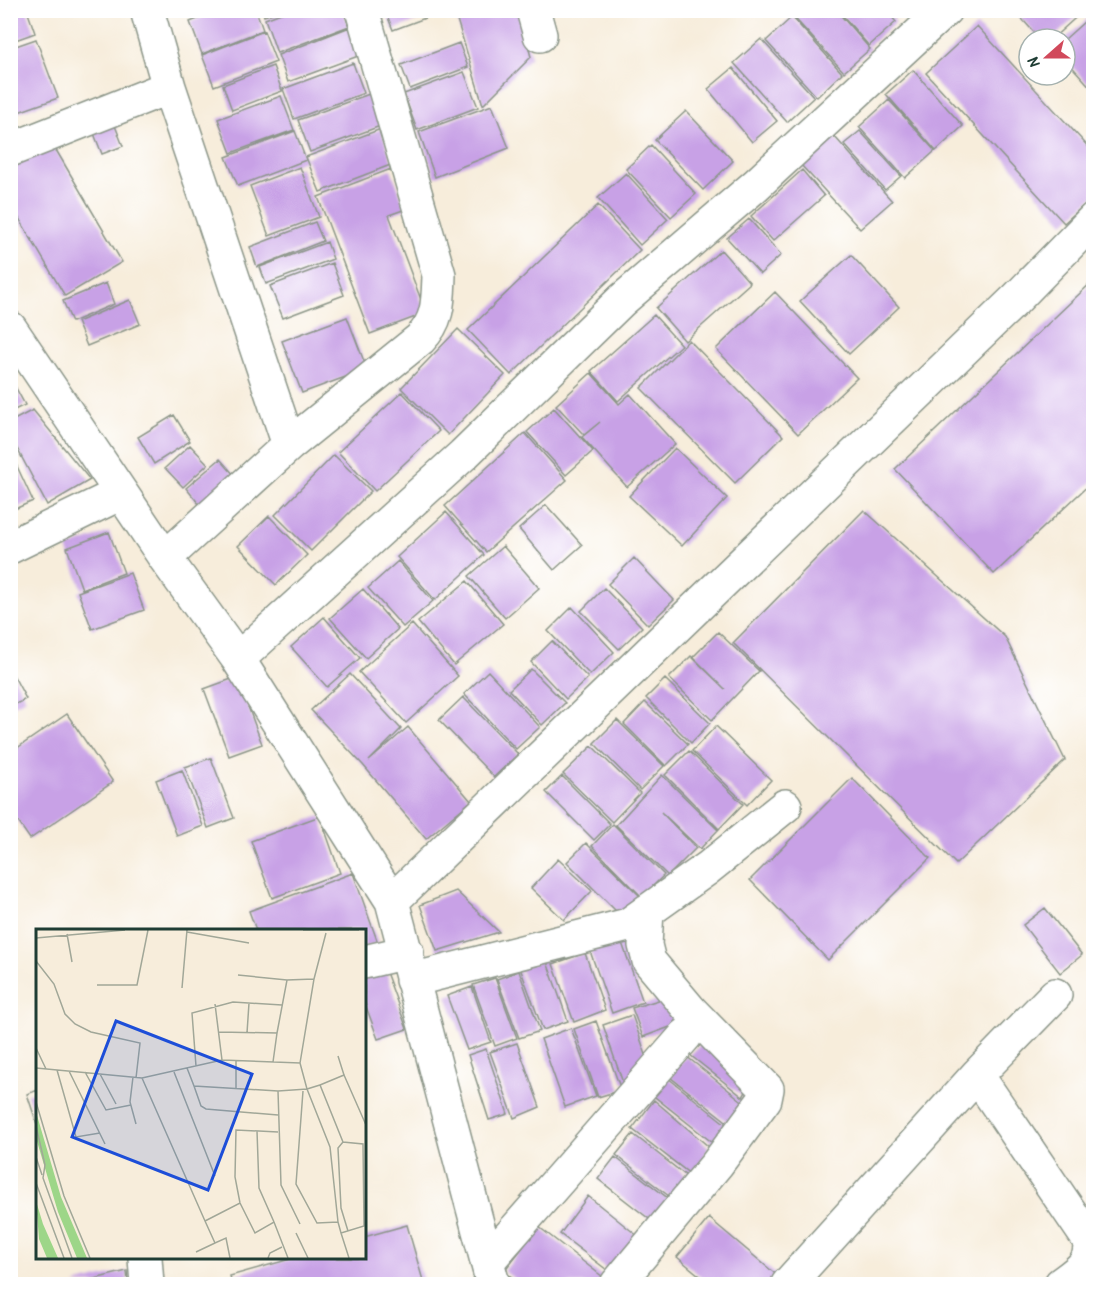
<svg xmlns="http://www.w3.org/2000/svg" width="1104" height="1295" font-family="'Patrick Hand',sans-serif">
<rect width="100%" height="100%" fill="#fff"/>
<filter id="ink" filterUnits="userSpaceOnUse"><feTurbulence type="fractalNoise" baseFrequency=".0167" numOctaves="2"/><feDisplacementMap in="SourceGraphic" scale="12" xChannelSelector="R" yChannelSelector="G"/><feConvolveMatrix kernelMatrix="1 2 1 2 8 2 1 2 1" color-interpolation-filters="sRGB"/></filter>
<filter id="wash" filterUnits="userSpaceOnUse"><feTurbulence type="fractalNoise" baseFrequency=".008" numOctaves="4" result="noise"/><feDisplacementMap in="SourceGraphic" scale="24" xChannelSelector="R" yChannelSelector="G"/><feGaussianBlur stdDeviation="1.35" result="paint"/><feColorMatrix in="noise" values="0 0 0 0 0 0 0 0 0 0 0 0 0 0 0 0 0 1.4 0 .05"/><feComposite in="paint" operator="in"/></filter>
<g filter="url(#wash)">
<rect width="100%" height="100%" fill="#f7eddb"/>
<g id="blocks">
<path fill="#c8a1e6" d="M10 10H27L35 33 10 42Z
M220 10H256L263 30 202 54 190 22Z
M262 10H279V11L264 16Z
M289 10H343L349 26 277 53 265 19Z
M385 10H444V11L393 30Z
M454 10H519L531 57 483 105Z
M793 10H836L870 49 844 72 790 13Z
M838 10H886L896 22 869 46Z
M891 10H906L898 18Z
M1014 10H1084L1052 39H1040Z
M1094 13V91L1065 59V39Z
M792 17 842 73 817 97 766 41Z
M977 26 1094 153V196L1064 223 926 73Z
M350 27 361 55 288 82 278 55Z
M264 31 276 62 214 86 202 55Z
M36 39 58 98 10 115V48Z
M761 39 814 97 787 122 734 63Z
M459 43 468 67 410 89 401 65Z
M353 63 364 93 294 119 283 89Z
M273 66 282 91 232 110 223 85Z
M733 68 777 121 752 142 708 89Z
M913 70 963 126 936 151 886 94Z
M464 72 478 107 417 130 404 94Z
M372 93 383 125 310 152 298 120Z
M281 96 294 130 231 153 218 119Z
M889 100 935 151 905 178 859 127Z
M492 105 509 148 435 177 419 132Z
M686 111 733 161 703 190 655 140Z
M114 123 123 146 102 154 93 131Z
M381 129 393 164 320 192 306 157Z
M295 131 306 160 238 186 226 157Z
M860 131 901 176 885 190 844 144Z
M834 136 892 201 860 229 801 165Z
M49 138 122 262 65 296 10 203V161Z
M651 145 696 194 671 217 626 169Z
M300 167 319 217 269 236 250 186Z
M391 169 406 209 389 215 426 313 370 334 318 197Z
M802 170 824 196 773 241 751 216Z
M626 173 668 219 640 245 598 198Z
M598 205 640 250 511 375 468 330Z
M749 219 781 255 760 274 727 238Z
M315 222 323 241 257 267 250 247Z
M327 242 333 259 266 284 260 267Z
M721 250 750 283 685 341 656 308Z
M851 255 899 307 849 354 800 301Z
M332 263 344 295 283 318 270 286Z
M1094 280V480L994 574 895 469Z
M106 283 114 304 72 322 63 301Z
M775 292 857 378 798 434 716 349Z
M130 300 140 324 87 346 77 322Z
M654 315 681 345 618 401 591 371Z
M347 317 367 369 302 393 282 341Z
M458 329 505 375 448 435 401 388Z
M689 340 783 436 735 483 641 388Z
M591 373 619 404 630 394 675 444 627 487 582 437 600 422 584 435 556 405Z
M10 377 25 405 10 412Z
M402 392 439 431 375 491 338 452Z
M554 408 593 451 566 475 527 432Z
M33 410 90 480 47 505 10 435V422Z
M174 415 190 441 154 464 138 437Z
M525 433 567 480 486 552 445 506Z
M190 445 208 464 183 487 165 468Z
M675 448 727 498 682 546 629 496Z
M10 451 33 501 10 511Z
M334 455 371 491 311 551 275 515Z
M220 459 243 485 208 515 186 488Z
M546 505 582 545 554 570 519 529Z
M864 510 1005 637 1065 760 956 864 733 643Z
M446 512 484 555 435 600 397 557Z
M269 516 307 555 276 585 238 546Z
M109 532 124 573 82 589 67 548Z
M503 546 539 588 505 618 469 576Z
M634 558 674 600 648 625 608 584Z
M398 561 433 601 403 627 368 588Z
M130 573 144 610 92 629 78 592Z
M467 581 503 624 454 665 418 622Z
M604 588 642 627 619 649 581 611Z
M363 589 398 629 366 658 330 618Z
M572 607 614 652 590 675 548 631Z
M324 617 360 658 327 687 291 647Z
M412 624 458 676 406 723 359 672Z
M718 632 759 671 712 720 669 678 691 656 725 689 693 657Z
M552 641 588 678 566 699 531 662Z
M10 669 26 699 10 707Z
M531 669 565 703 542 725 509 690Z
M488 671 540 727 516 749 464 694Z
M350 674 401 729 369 761 408 727 471 801 426 839 363 765 311 710Z
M237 677 262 744 229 756 204 689Z
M665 679 710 723 691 743 646 698Z
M463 697 518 754 494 777 439 720Z
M645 702 688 744 666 766 624 724Z
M67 714 113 782 30 839 10 810V753Z
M617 720 664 766 640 790 594 743Z
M716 726 771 780 747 805 692 751Z
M592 746 640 793 612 822 563 774Z
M689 751 743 804 719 829 665 775Z
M211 758 234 818 208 828 185 767Z
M182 770 203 826 177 836 156 780Z
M662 775 718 830 700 849 661 812 696 848 668 876 616 825Z
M562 776 610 824 594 840 546 792Z
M852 778 930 858 828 960 750 880Z
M320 816 340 873 272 898 251 841Z
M613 824 664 875 642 897 592 846Z
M586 843 640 896 620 915 567 862Z
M558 859 592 891 564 920 531 888Z
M353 873 378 943 364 948V930H256L249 911Z
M456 891 499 932 437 951 420 905Z
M1045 908 1082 955 1060 973 1023 925Z
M621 940 643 1002 612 1013 590 951Z
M585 953 605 1010 574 1022 553 964Z
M546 959 568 1021 543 1030 520 968Z
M383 964 407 1029 378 1039 364 1001V971Z
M519 971 540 1031 519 1038 497 979Z
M495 978 517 1038 495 1046 473 985Z
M472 987 491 1042 467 1050 447 996Z
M672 996 686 1021 643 1037 632 1008Z
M632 1015 652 1072 623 1083 603 1025Z
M596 1021 621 1090 598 1097 574 1029Z
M571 1028 596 1096 565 1107 541 1039Z
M705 1040 751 1082 743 1097 690 1055Z
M517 1043 540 1107 514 1118 490 1052Z
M486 1049 508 1114 489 1120 468 1055Z
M686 1056 746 1104 730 1124 670 1077Z
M663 1074 732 1129 718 1147 650 1093Z
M38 1090V1124H37L27 1094Z
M654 1100 709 1147 694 1177 632 1129Z
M633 1134 690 1179 674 1200 616 1155Z
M615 1157 674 1203 657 1225 598 1179Z
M588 1196 639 1237 611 1273 560 1234Z
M709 1218 779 1277 773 1284H710L677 1257Z
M407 1225 424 1284H232L230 1276 294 1258H364V1237Z
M539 1227 603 1277 597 1284H521L504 1271Z
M127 1271 128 1284H74Z"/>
</g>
</g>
<g filter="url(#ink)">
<use href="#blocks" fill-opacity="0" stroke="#8b9588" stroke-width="1.5"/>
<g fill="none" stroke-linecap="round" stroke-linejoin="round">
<g stroke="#8b9588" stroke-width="36">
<path id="minor" d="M147 10 169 87 289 445 165 558
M533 10 540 35
M10 150 169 87
M10 328 165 558 238 659 392 901 493 1284
M289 445 420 339C439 320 438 301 439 275L362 10
M10 547 121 493
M238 659 463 455 621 301 756 185 945 10
M392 901 1015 300 1094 219
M364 962 407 952
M412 980 628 925 708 868 785 806
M977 1075 1089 1240C1094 1263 1077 1272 1061 1284
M145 1258 147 1284
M487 1262 686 1035
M617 1284 717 1164 765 1099 767 1089 691 1011 649 961 645 945 647 911
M788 1284 977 1075 1055 995"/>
</g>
<use href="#minor" stroke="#fff" stroke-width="33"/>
</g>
</g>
<g transform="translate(36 929)">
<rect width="330" height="330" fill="#f7eddb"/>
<path d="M0 183 25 268 51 329H41L22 283 0 209ZM0 272 7 295 22 329H11L3 310Z" fill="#9dd688"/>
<path fill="none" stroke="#a1a798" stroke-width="1.5" d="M267 1H323M151 3 213 14M31 5 36 33M0 9 89 1M0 32 18 55 29 85 39 95 55 103 104 114 100 149M202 46 251 51M61 56H101L112 1M146 59 151 1M179 75 186 131M183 103 241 104 237 133M211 104 213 74M241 104 251 51 278 50M0 119 10 140M200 131V159M264 134 271 160 284 156 307 213 327 215 328 297 305 304 313 329M160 137 156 84 197 73 246 76M0 139 106 149 186 131 264 134 278 50 290 4M151 139 158 157 242 162 271 160 294 218 302 293M21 141 40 208 64 204M33 142 69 215M49 143 70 181 95 176M138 143 179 247M64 145 80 175M308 146 330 196M97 148 94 173 100 195M106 149 169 292 179 314 190 309 194 329M284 156 308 146 302 127M158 157 165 177 170 180 242 186M242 162 245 256 264 295M267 162 260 255 281 294 302 293 305 304M0 173 28 267 54 329M0 197 9 236 7 249 36 329M221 202 223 259 238 293M307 213 302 219 305 279 312 302M0 228 6 246M0 254 28 329M204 274 199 248 200 201 242 203M169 292 204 274 219 304 238 293 252 329M260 304 272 329M160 323 179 314M232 329 234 324 246 318"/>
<path fill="#1d4ed8" fill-opacity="0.15" stroke="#1d4ed8" stroke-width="3" d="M80 92 216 145 172 261 36 208Z"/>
<rect width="330" height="330" fill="none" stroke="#1f3d34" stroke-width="3"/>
</g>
<rect width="1104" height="1295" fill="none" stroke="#fff" stroke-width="36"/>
<g transform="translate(1047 57) rotate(249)"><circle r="28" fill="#ffffff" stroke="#a5b1ae" stroke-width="1.5"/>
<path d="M0-4.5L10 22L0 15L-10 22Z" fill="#d1495b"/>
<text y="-9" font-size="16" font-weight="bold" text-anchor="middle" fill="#1f3d34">N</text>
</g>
</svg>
